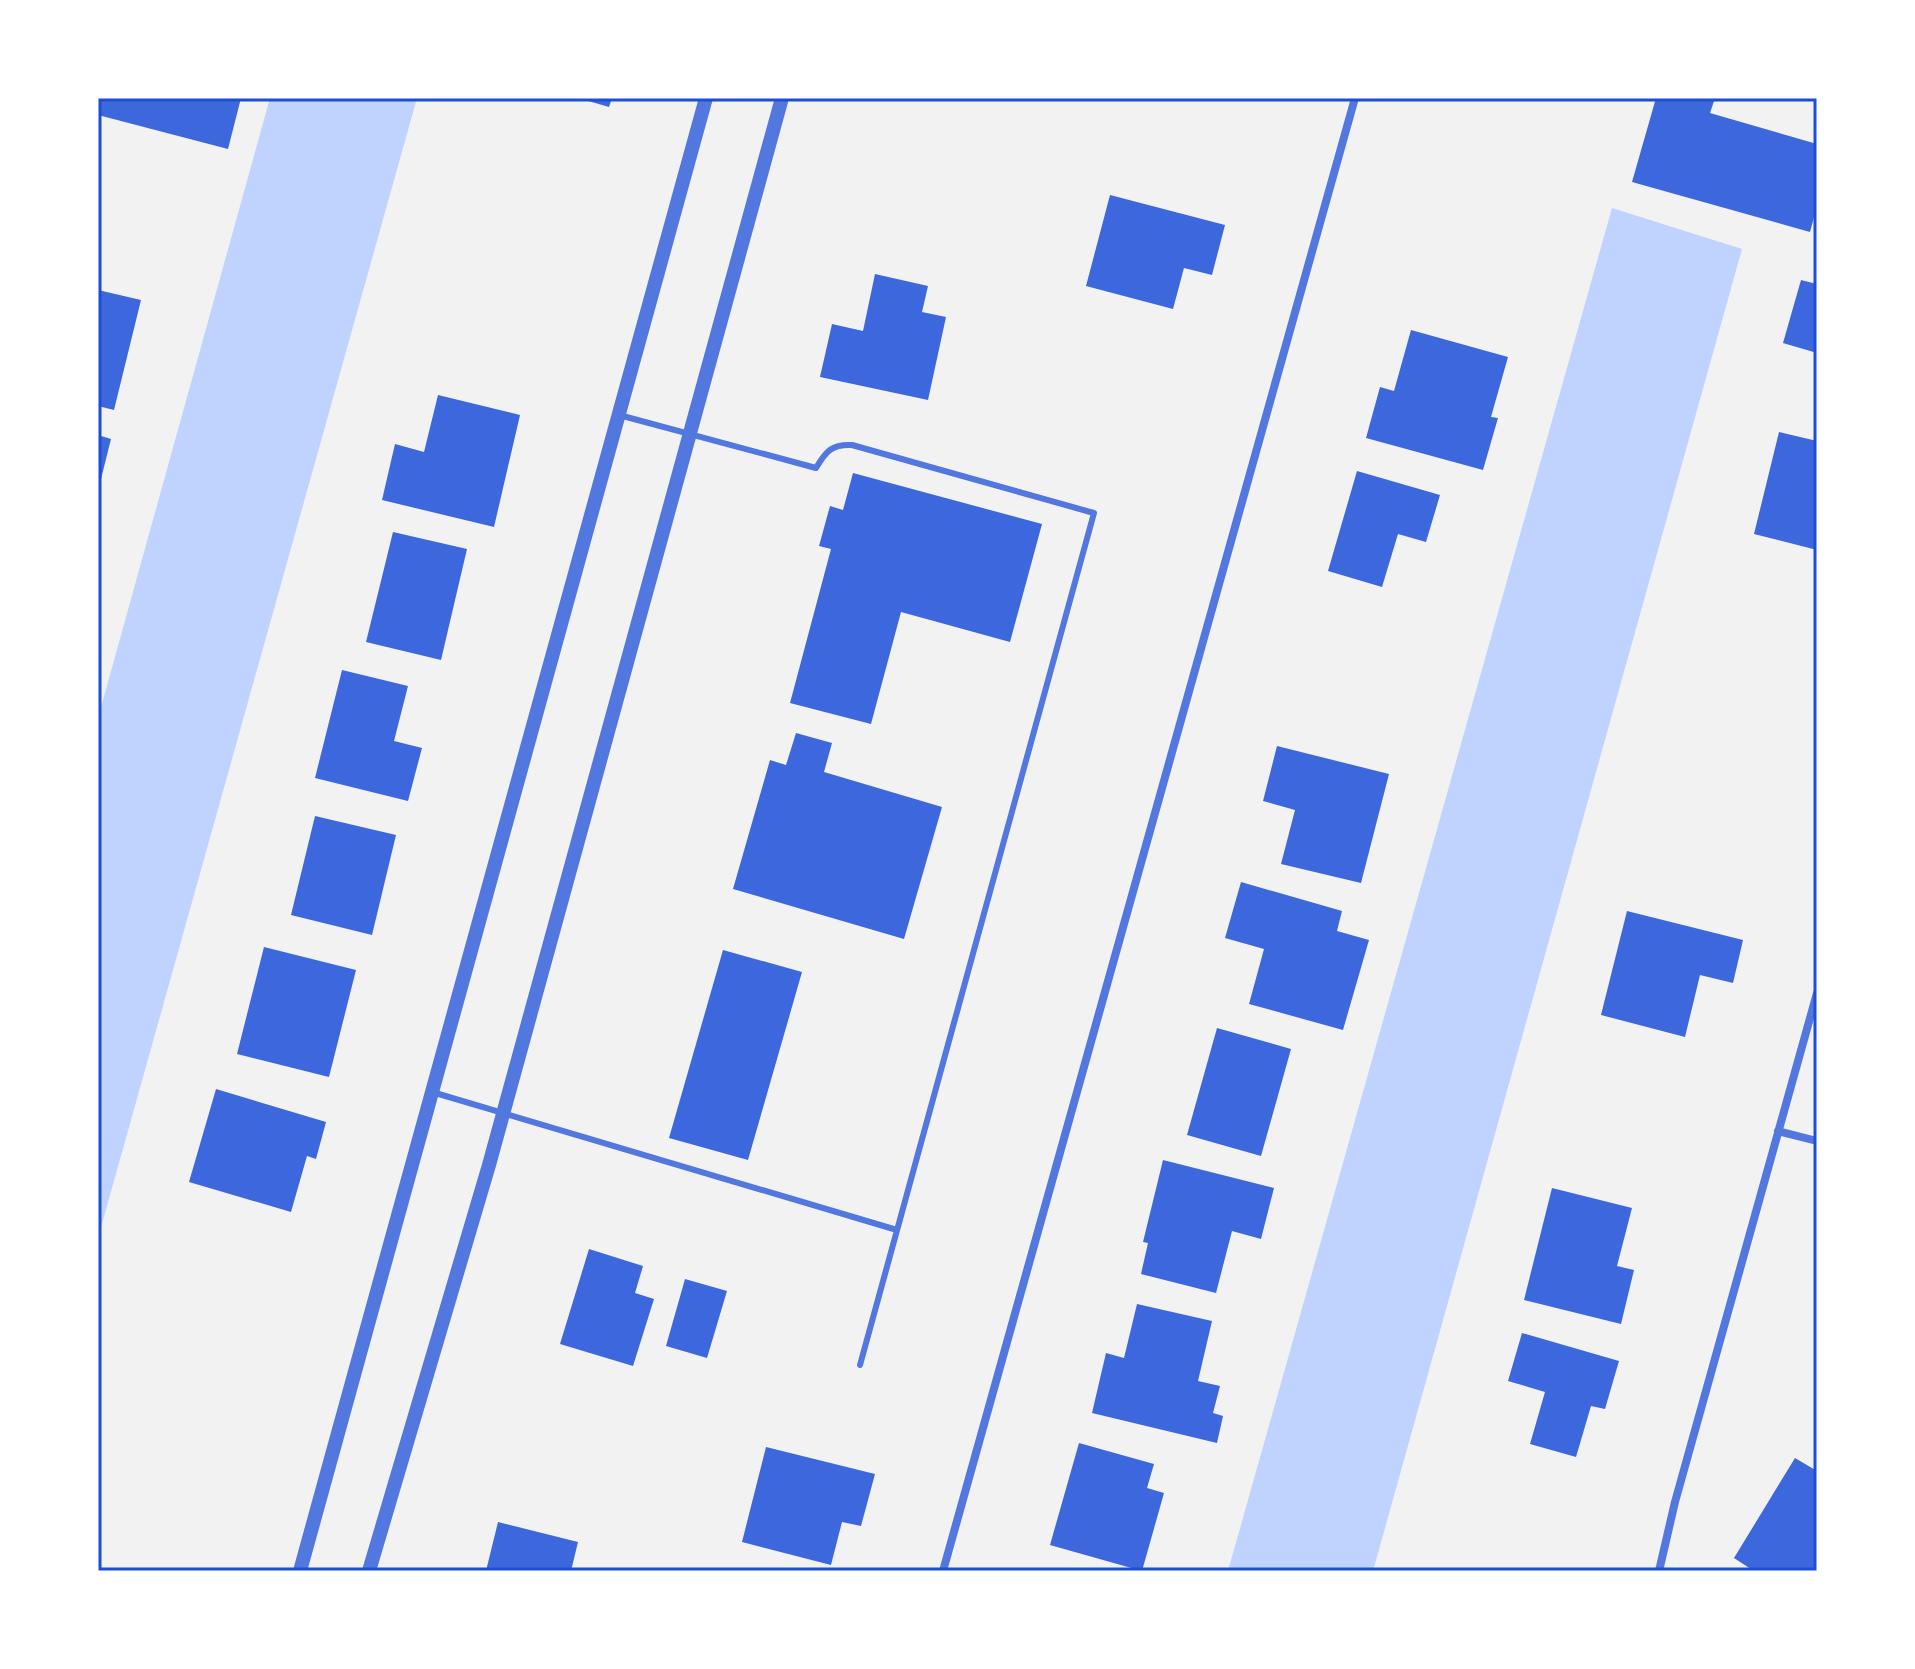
<svg xmlns="http://www.w3.org/2000/svg" width="1915" height="1669" font-family="Commissioner,sans-serif">
<rect width="100%" height="100%" fill="#f2f2f2"/>
<path fill="#bfd3fe" d="M270 98H417L98 1238V718Z
M1612 208 1742 249 1373 1571H1228Z"/>
<path fill="#3d67dc" d="M98 98H241L228 149 98 115Z
M578 98H612L609 107Z
M1656 98H1715L1710 113 1817 144V206L1810 232 1632 182Z
M1110 195 1225 225 1212 275 1184 268 1173 309 1086 286Z
M875 274 928 286 922 312 946 317 928 400 820 377 832 324 863 331Z
M1801 280 1817 284V353L1783 343Z
M98 290 141 300 114 410 98 406Z
M1411 330 1508 357 1491 417 1498 418 1483 470 1366 438 1380 387 1394 391Z
M438 395 520 415 494 527 382 500 395 444 424 452Z
M1779 432 1817 441V550L1754 534Z
M98 435 111 439 99 487H98Z
M1357 471 1440 495 1426 542 1398 534 1382 587 1328 571Z
M853 473 1042 524 1010 642 901 612 871 724 790 703 831 549 819 546 830 506 843 510Z
M393 532 467 549 441 660 366 642Z
M342 670 408 686 394 741 422 748 408 801 315 778Z
M796 733 832 743 824 772 942 807 904 939 733 889 770 760 786 765Z
M1277 746 1389 774 1361 883 1281 864 1295 810 1263 801Z
M315 816 396 835 372 935 291 915Z
M1241 882 1342 911 1337 931 1369 940 1343 1030 1249 1004 1264 949 1225 938Z
M1627 911 1743 940 1733 983 1700 975 1685 1037 1601 1015Z
M264 947 356 970 329 1077 237 1054Z
M723 950 802 972 748 1160 669 1138Z
M1217 1028 1291 1049 1261 1156 1187 1135Z
M216 1089 326 1122 316 1159 307 1156 291 1212 189 1182Z
M1163 1160 1274 1188 1261 1239 1232 1231 1216 1293 1141 1274 1148 1243 1143 1242Z
M1552 1188 1632 1208 1617 1266 1634 1270 1621 1324 1524 1300Z
M589 1249 643 1266 635 1293 654 1299 633 1366 560 1344Z
M685 1279 727 1291 707 1358 666 1346Z
M1137 1304 1212 1321 1198 1381 1220 1386 1213 1413 1223 1416 1217 1443 1092 1413 1106 1353 1124 1358Z
M1522 1333 1619 1361 1605 1409 1591 1406 1576 1457 1530 1444 1545 1392 1508 1381Z
M1079 1443 1154 1464 1147 1488 1164 1493 1142 1571 1050 1545Z
M766 1447 875 1474 861 1526 842 1522 831 1565 742 1542Z
M1795 1458 1817 1471V1571H1754L1734 1558Z
M498 1522 578 1542 571 1571H486Z"/>
<g fill="none" stroke-linecap="round" stroke-linejoin="round">
<path stroke="#5277de" stroke-width="6" d="M619 415 816 468C826 451 832 444 852 445L1094 513 860 1365
M432 1092 897 1230"/>
<path stroke="#5277de" stroke-width="8" d="M1778 1131 1817 1141
M943 1571 1355 98
M1659 1571 1675 1502 1817 993"/>
<path stroke="#5277de" stroke-width="14" d="M300 1571 706 98
M369 1571 489 1165 782 98"/>
</g>
<rect width="1915" height="1669" fill="none" stroke="#ffffff" stroke-width="200"/>
<rect x="100" y="100" width="1715" height="1469" fill="none" stroke="#1d4ed8" stroke-width="3"/>
</svg>
